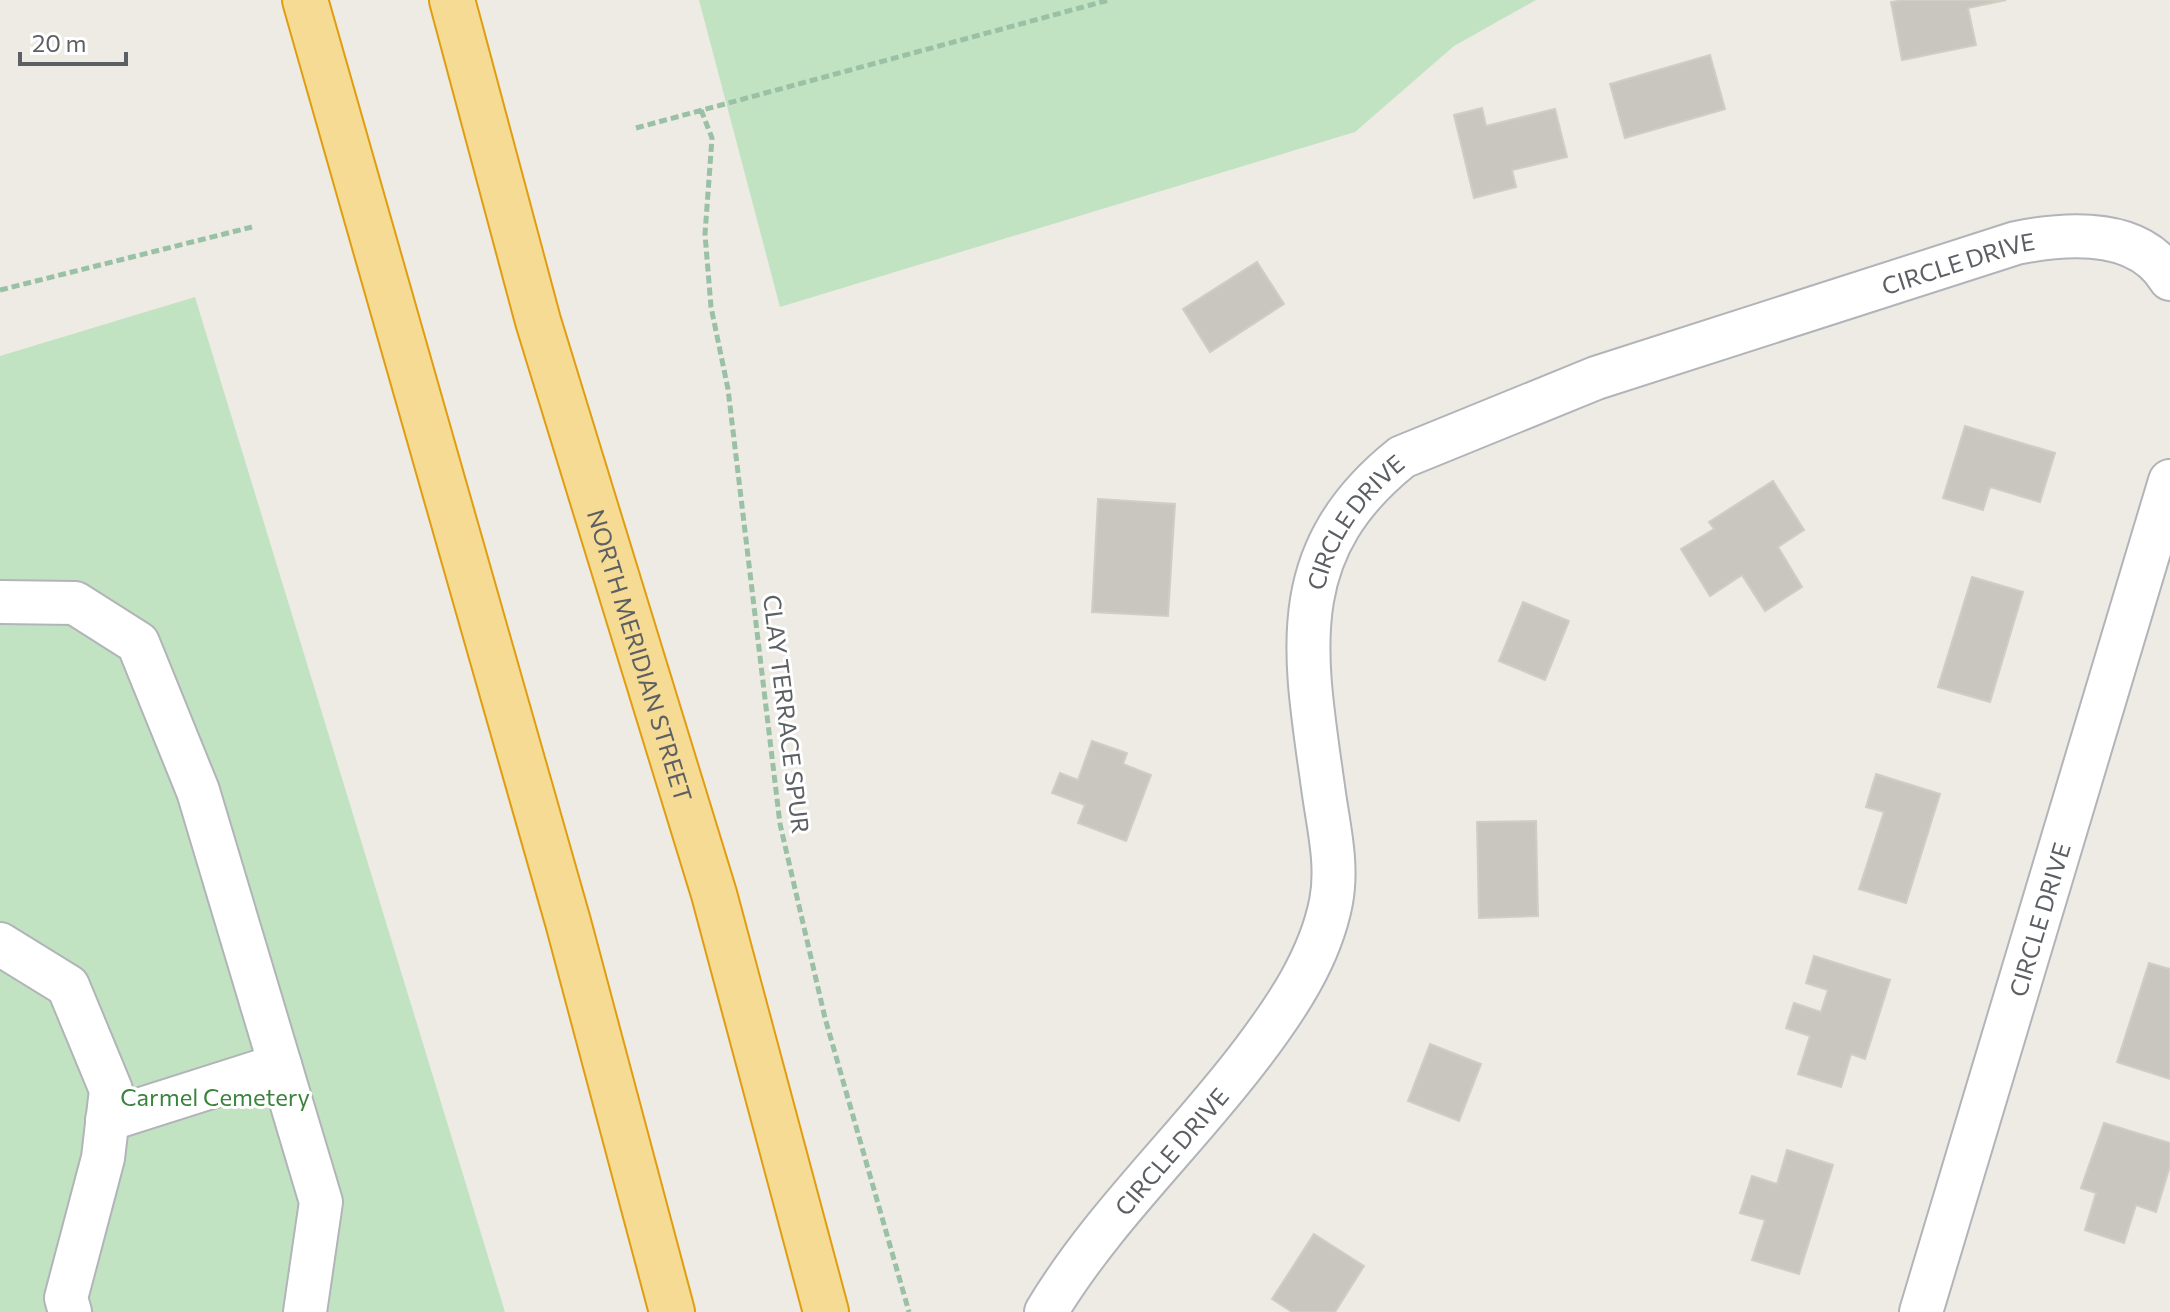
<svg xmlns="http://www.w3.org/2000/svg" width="2170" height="1312" font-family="Commissioner,sans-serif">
<rect width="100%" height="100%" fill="#edebe4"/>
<path fill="#c2e3c2" d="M699 0H1536L1454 46 1355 132 780 307Z
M195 297 505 1312H0V356Z"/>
<path fill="#c9c6c0" stroke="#d2cdc3" stroke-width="2" d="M1903 0H2006L1968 8 1976 45 1902 60 1891 2Z
M1710 55 1725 109 1625 138 1610 84Z
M1482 108 1486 126 1555 109 1567 157 1512 170 1516 187 1474 198 1454 115Z
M1257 262 1284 304 1210 352 1183 309Z
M1965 426 2055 453 2040 502 1990 487 1983 510 1943 498Z
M1773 481 1804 530 1778 547 1802 587 1765 611 1742 575 1710 596 1681 549 1714 529 1709 522Z
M1098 499 1175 504 1168 616 1092 612Z
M1972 577 2023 592 1990 702 1938 687Z
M1523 602 1569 621 1545 680 1499 661Z
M1092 741 1127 753 1123 764 1151 775 1126 841 1078 823 1085 805 1052 793 1060 773 1078 780Z
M1876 774 1940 794 1906 903 1859 889 1884 812 1866 807Z
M1536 821 1538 916 1479 918 1477 822Z
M1814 956 1890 980 1865 1059 1851 1054 1841 1087 1798 1074 1810 1036 1786 1028 1794 1003 1821 1012 1828 990 1806 983Z
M2149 963 2170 969V1079L2117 1062Z
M1430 1044 1481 1064 1459 1121 1408 1101Z
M2104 1123 2170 1143V1166L2156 1212 2136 1205 2124 1243 2085 1230 2096 1193 2081 1188Z
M1787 1150 1833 1165 1799 1274 1752 1260 1765 1220 1740 1213 1752 1176 1777 1184Z
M1314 1234 1364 1266 1335 1312H1292L1272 1299Z"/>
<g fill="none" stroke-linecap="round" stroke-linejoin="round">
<g stroke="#b1b4b8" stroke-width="46">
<g id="minor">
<path d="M0 602 75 603 138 643 198 791 321 1202 305 1312"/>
<path d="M0 944 68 986 111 1090 103 1158 66 1298 70 1312"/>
<path d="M107 1120 280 1065"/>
<path id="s1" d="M1046 1312C1103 1217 1187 1140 1253 1052 1287 1007 1320 958 1331 902 1338 866 1329 829 1324 794 1305 657 1281 554 1402 457L1596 378 2016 243C2066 233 2139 227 2170 279"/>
<path id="s2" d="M1921 1312 2170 481"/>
</g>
</g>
<g stroke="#e19d10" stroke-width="48">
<g id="highway">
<path d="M305 0 568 922 672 1312"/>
<path id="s3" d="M452 0 538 321 714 894 826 1312"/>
</g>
</g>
<path stroke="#9ac1a5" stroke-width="5" stroke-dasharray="8 4" stroke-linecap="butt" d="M701 110 712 138 705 234 711 307 728 389 780 824 825 1018 909 1312
M636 128 1109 0
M0 290 252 227"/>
<use href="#minor" stroke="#fff" stroke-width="42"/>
<use href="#highway" stroke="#f5db93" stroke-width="44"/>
</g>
<g text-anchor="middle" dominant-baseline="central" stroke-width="6" stroke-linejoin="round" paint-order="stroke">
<g font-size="24" fill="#5c5f63" stroke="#fff">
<text stroke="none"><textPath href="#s1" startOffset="1570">CIRCLE DRIVE</textPath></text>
<text stroke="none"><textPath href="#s1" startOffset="898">CIRCLE DRIVE</textPath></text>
<text stroke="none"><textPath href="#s3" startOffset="682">NORTH MERIDIAN STREET</textPath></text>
<text transform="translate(787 714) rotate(83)">CLAY TERRACE SPUR</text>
<text stroke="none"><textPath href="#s2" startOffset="410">CIRCLE DRIVE</textPath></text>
<text stroke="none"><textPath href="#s1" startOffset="204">CIRCLE DRIVE</textPath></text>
</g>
<g font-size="24" fill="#3b833e" stroke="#fff">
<text x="215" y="1096">Carmel Cemetery</text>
</g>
</g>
<path d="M20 52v12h106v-12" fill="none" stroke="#5c5f63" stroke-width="4"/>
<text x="32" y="52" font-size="24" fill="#5c5f63" stroke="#ffffff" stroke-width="6" paint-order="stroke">20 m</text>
</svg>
